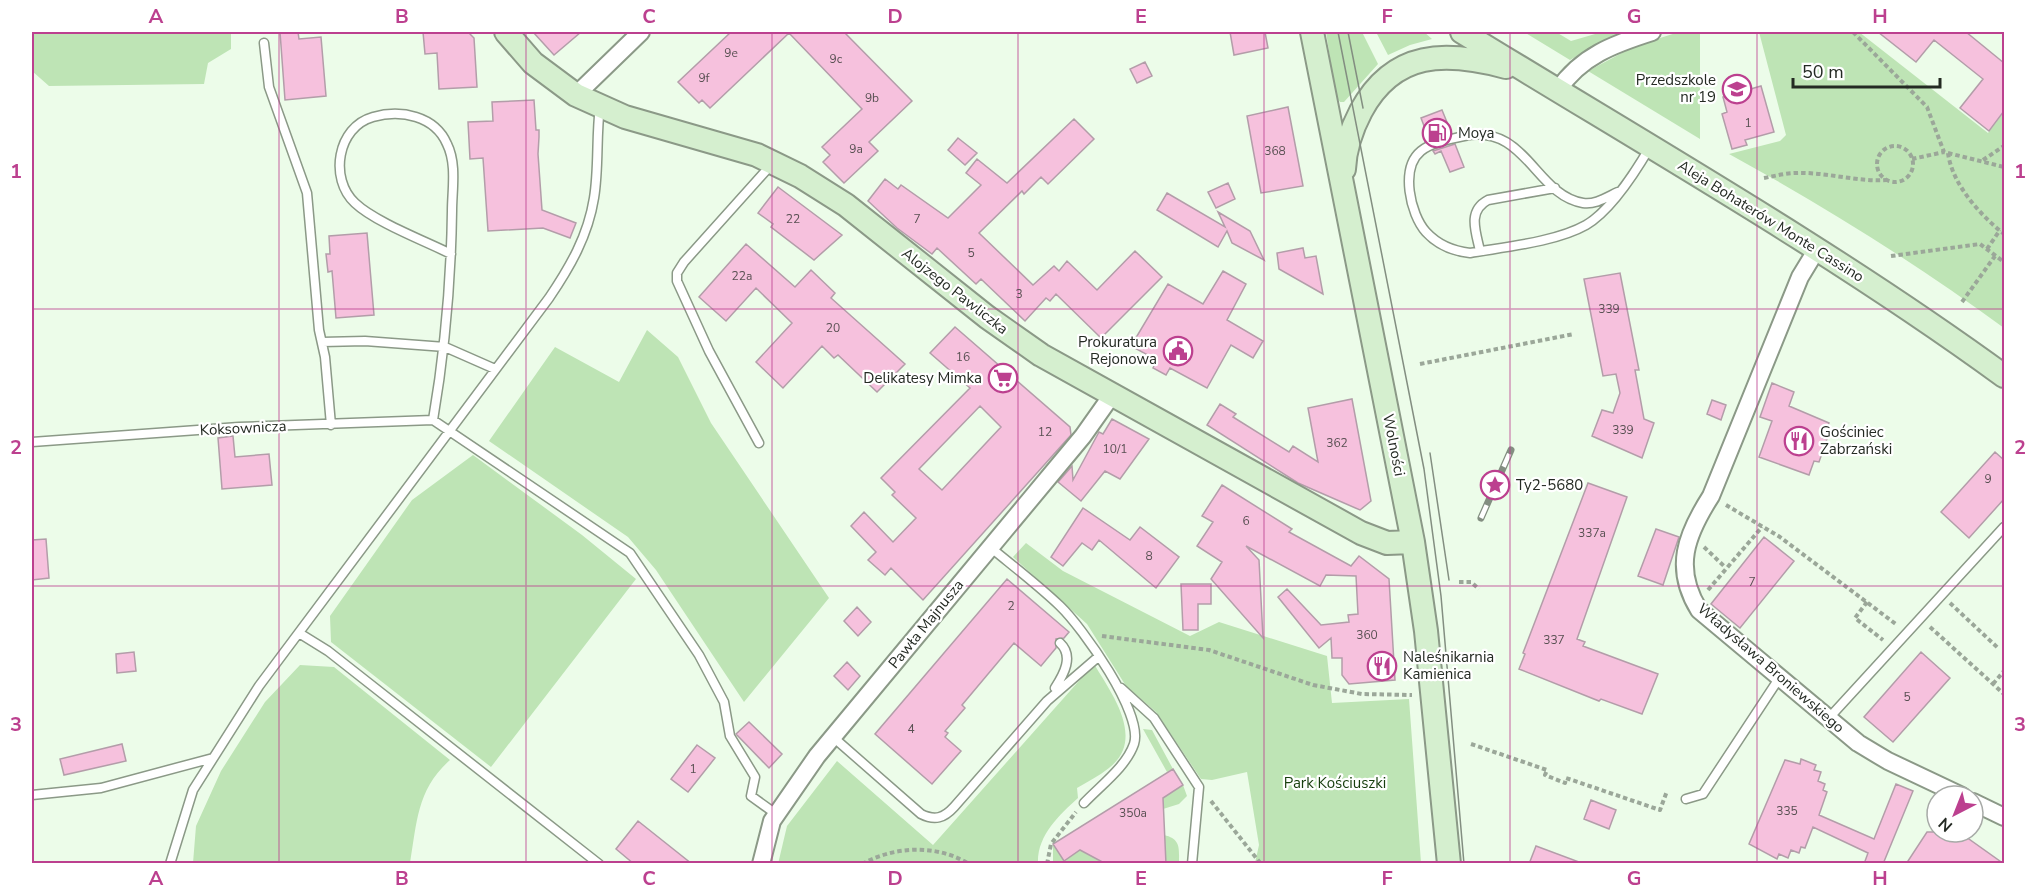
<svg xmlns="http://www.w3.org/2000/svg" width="2036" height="895" font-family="'Nunito Sans',sans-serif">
<rect width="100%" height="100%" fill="#ecfce9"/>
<path fill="#bee4b5" d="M32 32H231V49L208 63 204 84 49 86 32 71Z
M1326 32H1362L1378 64 1344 102H1340L1336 97Z
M1376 32H1424L1432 39 1410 45 1388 55Z
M1524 32H1556L1571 41 1602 32H1627L1600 42 1570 60Z
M1679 32H1700V139L1588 71 1635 46Z
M1759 32H1859L1988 133 2004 112V328C1917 264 1824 206 1729 154L1780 141 1786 135Z
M647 330 678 357 711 423 829 598 744 702 656 570 628 537 489 441 555 347 619 382Z
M473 455 582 535 636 579 491 767 331 642 330 616 412 500Z
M1026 543 1063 571 1190 636 1219 622 1327 656 1332 703 1409 699 1421 863H1255L1259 845 1247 772 1212 780 1201 779 1156 712 1126 686 1087 624 1013 557Z
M1094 664C1112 694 1146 739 1109 768 1099 776 1087 782 1077 788L1078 798C1059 815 1037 836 1038 863L778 864 787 826 837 761 933 845Z
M300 665 334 667 450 760C417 789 417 822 410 863H193L196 826 221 771 265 702Z
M1143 729 1152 730 1173 769 1167 772Z
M1183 785 1187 796 1179 804 1163 809V798Z
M1164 835C1181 839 1179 848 1179 863H1166Z
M1053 844 1064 860 1080 850 1099 860 1096 863 1053 864Z"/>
<path fill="#f6c1dd" stroke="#b39da9" stroke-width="1.5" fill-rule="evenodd" d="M280 32H298L299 39 321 37 326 96 285 100Z
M423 32H468L474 38 477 87 439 89 437 53 425 54Z
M533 32H581L554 55Z
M731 32H844L912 101 869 142 878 151 844 183 823 162 830 155 822 147 862 109 789 33 710 108 702 100 699 103 678 82Z
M1230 32H1265L1268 48 1234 55Z
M1878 32H1966L2004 63V111L1989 131 1960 108 1983 79 1934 40 1916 62Z
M1145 62 1152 76 1137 83 1130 69Z
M1761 86 1774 132 1745 140 1747 145 1732 149 1722 114 1727 112 1723 97Z
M534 100 536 130H539V137L538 154 542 210 576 223 570 238 543 228 488 231 483 158 470 159 468 122 493 121 492 102Z
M1288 107 1303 186 1261 193 1247 116Z
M1442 110 1451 132 1429 139 1421 118Z
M1074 119 1094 139 1048 184 1041 177 1024 194 1022 191 979 233 1033 285 1054 266 1059 271 1067 261 1097 290 1135 251 1162 277 1101 338 1056 294 1050 301 1046 298 1025 321 981 279 976 284 937 248 932 254 897 228 868 201 885 179 898 189 901 185 948 218 981 185 966 173 977 159 1007 183Z
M958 138 977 153 965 165 948 150Z
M1455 144 1464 167 1450 172 1441 151 1435 154 1433 151Z
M1228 183 1235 199 1216 208 1208 192Z
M778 187 842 235 814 260 771 227 773 224 758 213Z
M1167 193 1225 227 1218 212 1250 231 1264 260 1232 243 1227 231 1218 247 1157 210Z
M367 233 374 315 336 318 332 271 328 272 326 254H330L329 236Z
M746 244 795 287 811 270 835 293 831 298 905 364 877 392 838 355 834 358 822 346 783 388 756 362 792 323 756 288 726 321 699 297Z
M1303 248 1305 258 1316 256 1323 294 1279 269 1277 253Z
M1223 271 1246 284 1227 320 1263 341 1253 358 1231 345 1207 388 1170 368 1166 375 1153 368 1157 360 1131 346 1168 284 1203 304Z
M1620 273 1639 370H1635L1644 419 1654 423 1642 458 1592 436 1602 410 1613 413 1620 393 1616 374 1603 376 1584 279Z
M955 327 1070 427 1071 435 923 600 891 568 885 575 868 560 876 552 851 526 864 512 893 542 916 518 892 495 895 492 881 478 970 388 930 353ZM980 406 1001 427 942 490 919 469Z
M1772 383 1794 392 1789 406 1829 423 1823 438 1827 439 1819 462 1814 461 1809 475 1759 457 1772 421 1760 417Z
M1352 399 1371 501 1360 510 1298 483 1207 425 1220 404 1236 414 1233 417 1289 452 1293 446 1318 462 1308 408Z
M1712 400 1726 405 1721 420 1707 414Z
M1112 419 1149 439 1120 479 1105 471 1081 501 1058 482 1072 466 1073 480 1099 432 1103 434Z
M233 436 235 457 269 454 272 485 222 489 218 438Z
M1995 452 2004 460V499L1969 538 1941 512Z
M1588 483 1627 497 1577 639 1585 642 1583 646 1658 674 1642 714 1601 699 1599 701 1519 669 1525 654 1523 653Z
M1222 485 1292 529 1289 532 1351 566 1359 556 1389 579 1395 680 1349 684 1342 675V658H1332L1331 638 1319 648 1278 597 1287 589 1321 625 1349 622 1348 615 1358 614 1356 576 1326 575 1320 586 1246 546 1259 560 1263 638 1211 579 1222 562 1197 546 1213 522 1202 516Z
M1083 508 1130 540 1140 527 1179 557 1156 588 1099 540 1092 550 1082 543 1063 566 1051 557Z
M1656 529 1679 537 1663 585 1638 576Z
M1764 537 1794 561 1740 628 1711 604Z
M46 539 49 578 32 580V540Z
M1007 579 1069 632 1064 638 1056 639V648L1041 666 1014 643 962 705 965 708 945 731 948 733 945 737 961 751 932 784 875 734Z
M1181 584H1211V604H1198V630H1183Z
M857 607 871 622 858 636 844 621Z
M134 652 136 671 117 673 116 654Z
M1921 652 1950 678 1893 742 1864 717Z
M847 662 860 676 848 690 834 676Z
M749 722 782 754 769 768 736 734Z
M122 744 126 761 64 775 60 759Z
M697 745 715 758 688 792 671 779Z
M1801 759 1816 765 1814 770 1821 772 1818 781 1825 784 1823 790 1827 792 1819 815 1874 839 1896 784 1913 791 1883 864H1864L1868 853 1813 827 1805 848 1801 847 1799 853 1791 850 1788 858 1779 854 1777 859 1749 844 1785 760 1800 764Z
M1173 769 1183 785 1163 798 1166 864H1106L1080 850 1064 861 1053 844Z
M1591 800 1616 810 1609 829 1584 819Z
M638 821 692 864H634L616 849Z
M1927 832H1959L2004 864H1906Z
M1536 846 1579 862V864H1529Z"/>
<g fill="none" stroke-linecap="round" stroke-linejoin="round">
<g stroke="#8b9987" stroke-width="11">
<path id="lane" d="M264 43 269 87 307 193 319 330 325 357 331 425
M1618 192C1607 197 1595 205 1583 203 1535 195 1526 123 1464 136 1451 139 1432 142 1421 151 1400 168 1410 214 1426 232 1438 245 1452 251 1470 253 1504 247 1556 242 1586 225 1610 211 1636 171 1650 147
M1480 251C1476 232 1467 211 1488 200L1555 188
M322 342 365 341 445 347 495 369
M433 420C445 350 451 282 452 211 452 190 457 164 447 144 435 116 401 109 373 117 337 127 329 179 355 203 375 222 425 241 451 254
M32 442 239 427 433 420 630 553 699 655 724 702 730 736 755 777 751 796 776 814
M759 443 709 351 677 281V273L684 262 771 165
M990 547C1013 566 1038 585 1060 606 1082 627 1144 714 1134 744 1126 767 1101 785 1084 803
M299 633 328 651 599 864
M1055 688C1064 674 1074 656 1060 643
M1121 688 1154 718 1199 787 1192 864
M1828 719 2004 527
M833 737 921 814C935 821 944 818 954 807L1047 701 1098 657
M32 795 101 788 213 758
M1686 799 1703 794 1780 677
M170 864 193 790 259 686 549 298C570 267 588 236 594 198 599 168 596 137 600 106"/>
</g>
<g stroke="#8b9987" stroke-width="20">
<path id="street" d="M1558 90C1581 56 1614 44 1652 32
M576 95 641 32
M1817 249 1800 277 1711 496C1686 535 1673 568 1699 610L1858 743 1888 761 1962 796
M1973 802 2004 817
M761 864 772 821 817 756 1083 436 1112 395"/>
</g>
<g stroke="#8b9987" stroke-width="26">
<path id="secondary" d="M506 32 533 63 576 95 625 117 757 155 800 176 846 205 987 317 1041 355 1361 533 1387 543 1413 542
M1312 32 1413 542 1426 631 1449 864
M1462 32C1644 144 1831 250 2004 376
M1344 169C1345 149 1352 128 1361 111 1394 50 1446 51 1506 67"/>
</g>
<path stroke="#9ba799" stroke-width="4" stroke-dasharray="4.5 3" stroke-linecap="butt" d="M1853 32 1927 107 1944 152 1948 153C1952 184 1980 215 2004 234
M1877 164a18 18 0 1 1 36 0a18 18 0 1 1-36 0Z
M1948 153 2004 167
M1912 159 1944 152
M1983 160 2004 146
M1764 178C1775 176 1786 173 1797 173 1827 172 1856 182 1886 180
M1987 249 2000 230
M1891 256 1980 244 2004 262
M1962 302 1995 256
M1420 364 1574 334
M1726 505 1780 537 1897 625
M1704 547 1725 567
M1459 582H1471L1479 589
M1708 590 1762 527
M1867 602 1855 618 1883 640
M1950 603 1998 648
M1930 627 2004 694
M1102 636 1209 650 1313 685 1362 694 1412 695
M1993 684 2004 671
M1471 744 1547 770 1545 775 1565 783 1566 778 1660 810 1667 791
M1211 801 1261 864
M862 864C895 846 937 844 969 864
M1047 864 1051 844 1076 812"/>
<use href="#lane" stroke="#fff" stroke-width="8"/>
<use href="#street" stroke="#fff" stroke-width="16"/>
<use href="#secondary" stroke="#d5efcf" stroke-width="22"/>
<path stroke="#838e81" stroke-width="1.5" d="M1338 32 1424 469 1441 596 1464 864
M1348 32 1363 108
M1430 453 1449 580"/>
<g stroke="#838e81" stroke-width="7">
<path id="rail" d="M1481 518 1511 450"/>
</g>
<use href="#rail" stroke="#fff" stroke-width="4.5" stroke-dasharray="14" stroke-linecap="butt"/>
</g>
<path fill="none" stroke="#bc408f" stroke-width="1.5" stroke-opacity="0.55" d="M279 32V864M526 32V864M772 32V864M1018 32V864M1264 32V864M1510 32V864M1757 32V864M32 309H2004M32 586H2004"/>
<defs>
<g id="school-ring" transform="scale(1.5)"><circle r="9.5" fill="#fff" stroke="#bc408f" stroke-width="1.5"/><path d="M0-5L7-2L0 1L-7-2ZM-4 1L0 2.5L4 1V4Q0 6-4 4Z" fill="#bc408f"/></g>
<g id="fuel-ring" transform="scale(1.5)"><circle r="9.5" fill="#fff" stroke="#bc408f" stroke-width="1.5"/><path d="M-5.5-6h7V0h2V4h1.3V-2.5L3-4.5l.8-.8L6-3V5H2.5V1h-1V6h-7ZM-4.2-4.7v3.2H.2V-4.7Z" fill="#bc408f"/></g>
<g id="civic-ring" transform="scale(1.5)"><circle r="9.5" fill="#fff" stroke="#bc408f" stroke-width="1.5"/><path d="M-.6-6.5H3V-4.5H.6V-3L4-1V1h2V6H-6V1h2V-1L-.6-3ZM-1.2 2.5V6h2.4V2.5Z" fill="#bc408f"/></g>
<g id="supermarket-ring" transform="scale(1.5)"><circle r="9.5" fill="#fff" stroke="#bc408f" stroke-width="1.5"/><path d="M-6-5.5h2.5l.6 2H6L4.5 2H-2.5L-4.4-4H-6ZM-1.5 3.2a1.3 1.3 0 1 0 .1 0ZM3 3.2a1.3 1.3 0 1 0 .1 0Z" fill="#bc408f"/></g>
<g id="restaurant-ring" transform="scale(1.5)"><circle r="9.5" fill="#fff" stroke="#bc408f" stroke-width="1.5"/><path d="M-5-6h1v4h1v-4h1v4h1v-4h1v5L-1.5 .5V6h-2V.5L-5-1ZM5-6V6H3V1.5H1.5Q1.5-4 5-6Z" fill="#bc408f"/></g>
<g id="sight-ring" transform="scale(1.5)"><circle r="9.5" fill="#fff" stroke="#bc408f" stroke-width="1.5"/><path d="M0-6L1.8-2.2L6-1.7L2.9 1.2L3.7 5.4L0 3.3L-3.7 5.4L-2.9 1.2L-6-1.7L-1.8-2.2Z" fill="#bc408f"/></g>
</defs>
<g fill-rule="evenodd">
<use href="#school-ring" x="1737" y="89"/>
<use href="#fuel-ring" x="1437" y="133"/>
<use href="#civic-ring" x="1178" y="351"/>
<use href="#supermarket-ring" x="1003" y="378"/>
<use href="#restaurant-ring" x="1799" y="441"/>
<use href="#sight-ring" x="1495" y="485"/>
<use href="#restaurant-ring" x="1382" y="666"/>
</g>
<g text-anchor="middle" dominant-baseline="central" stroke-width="4.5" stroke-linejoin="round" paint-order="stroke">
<g font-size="12" fill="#585052">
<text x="731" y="53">9e</text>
<text x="836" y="59">9c</text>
<text x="704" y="78">9f</text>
<text x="872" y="98">9b</text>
<text x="1748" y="123">1</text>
<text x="856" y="149">9a</text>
<text x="1275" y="151">368</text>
<text x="793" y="219">22</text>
<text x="917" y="219">7</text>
<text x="971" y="253">5</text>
<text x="742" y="276">22a</text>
<text x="1019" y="294">3</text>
<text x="1609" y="309">339</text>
<text x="833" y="328">20</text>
<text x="963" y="357">16</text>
<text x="1623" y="430">339</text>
<text x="1045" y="432">12</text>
<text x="1337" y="443">362</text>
<text x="1115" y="449">10/1</text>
<text x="1988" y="479">9</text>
<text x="1246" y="521">6</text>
<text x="1592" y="533">337a</text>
<text x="1149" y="556">8</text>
<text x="1752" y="582">7</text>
<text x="1011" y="606">2</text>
<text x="1367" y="635">360</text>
<text x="1554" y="640">337</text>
<text x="1907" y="697">5</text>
<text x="911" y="729">4</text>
<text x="693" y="769">1</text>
<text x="1787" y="811">335</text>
<text x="1133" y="813">350a</text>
</g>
<g font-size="15" fill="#242a23" stroke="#fff" text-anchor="start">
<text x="1716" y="80" text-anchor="end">Przedszkole<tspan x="1716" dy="17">nr 19</tspan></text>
<text x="1458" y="133">Moya</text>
<text x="1157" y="342" text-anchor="end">Prokuratura<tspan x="1157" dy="17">Rejonowa</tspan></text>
<text x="982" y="378" text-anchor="end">Delikatesy Mimka</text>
<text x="1820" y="432">Gościniec<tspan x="1820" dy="17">Zabrzański</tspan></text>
<text x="1516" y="485">Ty2-5680</text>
<text x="1403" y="657">Naleśnikarnia<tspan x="1403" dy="17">Kamienica</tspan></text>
</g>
<g font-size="15" fill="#242a23" stroke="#fff">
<text transform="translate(1771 221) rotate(32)">Aleja Bohaterów Monte Cassino</text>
<text transform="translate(955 291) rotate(38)">Alojzego Pawliczka</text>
<text transform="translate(243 428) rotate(-3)">Koksownicza</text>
<text transform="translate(1394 445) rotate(79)">Wolności</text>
<text transform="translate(926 624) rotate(-51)">Pawła Majnusza</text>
<text transform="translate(1771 668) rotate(41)">Władysława Broniewskiego</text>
</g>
<g font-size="15" fill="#173e0d" stroke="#fff">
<text x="1335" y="783">Park Kościuszki</text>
</g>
</g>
<rect width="2036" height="895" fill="none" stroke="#ffffff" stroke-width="66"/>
<g transform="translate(1955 814) rotate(222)"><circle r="28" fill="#ffffff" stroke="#a7aaa7" stroke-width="1.5"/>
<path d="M0-4.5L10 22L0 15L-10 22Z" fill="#bc408f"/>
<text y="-9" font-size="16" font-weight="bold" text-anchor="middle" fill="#242a23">N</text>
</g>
<path d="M1793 78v9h147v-9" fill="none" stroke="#242a23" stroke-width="3"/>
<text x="1802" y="78" font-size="18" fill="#242a23" stroke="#ffffff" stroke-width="4.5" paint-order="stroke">50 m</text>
<rect x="33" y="33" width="1970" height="829" fill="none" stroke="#bc408f" stroke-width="2"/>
<g font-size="20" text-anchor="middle" font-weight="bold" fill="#bc408f">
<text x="156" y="23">A</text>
<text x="402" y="23">B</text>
<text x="649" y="23">C</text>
<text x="895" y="23">D</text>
<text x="1141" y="23">E</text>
<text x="1387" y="23">F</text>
<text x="1634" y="23">G</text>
<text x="1880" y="23">H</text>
<text x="16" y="178">1</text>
<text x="2020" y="178">1</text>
<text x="16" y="454">2</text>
<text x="2020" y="454">2</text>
<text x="16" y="731">3</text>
<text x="2020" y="731">3</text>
<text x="156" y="885">A</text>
<text x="402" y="885">B</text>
<text x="649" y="885">C</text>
<text x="895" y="885">D</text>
<text x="1141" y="885">E</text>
<text x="1387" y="885">F</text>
<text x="1634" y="885">G</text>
<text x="1880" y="885">H</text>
</g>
</svg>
